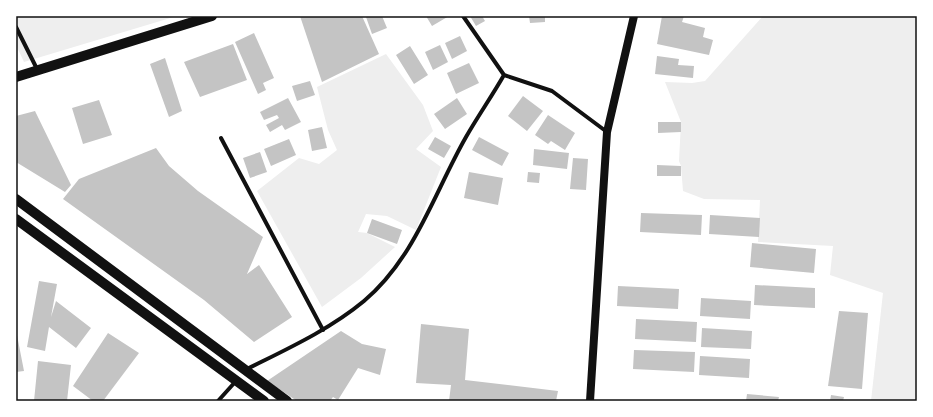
<svg xmlns="http://www.w3.org/2000/svg" width="933" height="417" font-family="'DejaVu Sans',sans-serif">
<rect width="100%" height="100%" fill="#fff"/>
<path fill="#eee" d="M16 16H177L24 62 16 45Z
M763 16H917V401H871L883 293 830 275 833 246 758 242 760 200 704 199 683 191 681 166 679 161 681 122 665 82 692 83 705 81Z
M386 54 423 105 433 131 416 149 441 167 416 230 387 216 366 214 358 232 367 233 395 247 361 278 322 307 257 191 299 158 319 164 337 150 328 130 317 87Z"/>
<path fill="#c4c4c4" d="M300 16H362L379 54 322 82Z
M368 16H382L387 28 372 34 366 17Z
M426 16H449L432 26Z
M470 16H482L485 21 476 26Z
M529 16H545V22L530 23Z
M662 16H684L682 22 705 28 703 37 713 40 709 55 657 44Z
M254 33 274 78 263 83 266 90 258 94 235 42Z
M460 36 467 51 452 59 445 43Z
M233 44 247 80 200 97 184 62Z
M440 45 448 62 433 70 425 52Z
M410 46 428 75 414 84 396 55Z
M657 56 679 59 678 65 694 66 693 78 655 74Z
M165 58 182 111 169 117 150 64Z
M469 63 479 83 456 94 447 73Z
M310 81 315 95 297 101 292 86Z
M523 96 543 111 527 131 508 116Z
M288 98 301 122 285 130 282 125 270 132 266 125 279 118 277 115 264 120 260 112Z
M457 98 467 114 445 129 434 114Z
M99 100 112 135 83 144 72 108Z
M35 111 71 185 65 192 16 162V116Z
M548 115 575 133 565 150 551 141 548 144 535 135Z
M658 122H681V132L658 133Z
M322 127 327 148 312 151 308 130Z
M435 137 451 146 444 158 428 149Z
M479 137 509 153 502 166 472 150Z
M289 139 296 155 271 166 264 149Z
M156 148 169 166 198 191 263 237 247 274 259 265 292 317 254 342 204 300 63 199 79 179Z
M534 149 569 153 567 169 533 165Z
M260 152 267 172 250 178 243 158Z
M573 158 588 159 586 190 570 189Z
M657 165 681 166V176H657Z
M469 172 503 178 498 205 464 198Z
M528 172 540 173 539 183 527 182Z
M641 213 702 215 701 235 640 232Z
M710 215 760 218 759 237 709 234Z
M372 219 402 230 397 244 367 233Z
M752 243 816 249 814 273 750 267Z
M39 281 57 284 51 317 56 301 91 328 76 348 49 327 45 351 27 347Z
M755 285 815 288V308L754 305Z
M618 286 679 289 678 309 617 306Z
M701 298 751 301 750 319 700 316Z
M839 311 868 313 862 389 828 386Z
M636 319 697 322 696 342 635 339Z
M421 324 469 329 465 380 558 391 556 401H449L451 385 416 383Z
M702 328 752 331 751 349 701 347Z
M16 330 24 371 16 372Z
M341 331 362 344 386 349 380 375 358 368 338 400 333 397 330 401H297L267 381Z
M108 333 139 353 103 401H93L73 386Z
M634 350 695 352 694 372 633 369Z
M700 356 750 359 749 378 699 375Z
M38 361 71 365 67 401H34Z
M747 394 779 397 778 401H746Z
M831 395 844 397 843 401H830Z"/>
<g fill="none" stroke-linecap="round" stroke-linejoin="round">
<path stroke="#111" stroke-width="4" d="M463 16 504 75
M16 27 38 71
M504 75 552 91 607 132
M221 138 323 330
M247 369C287 349 329 330 364 301 415 258 434 193 466 137 478 116 492 96 504 75
M218 401 236 381"/>
<path stroke="#111" stroke-width="8" d="M590 401 607 132 634 16"/>
<path stroke="#111" stroke-width="10" d="M16 77 212 16
M16 199 287 401
M16 219 264 401"/>
</g>
<rect width="933" height="417" fill="none" stroke="#ffffff" stroke-width="34"/>
<rect x="17" y="17" width="899" height="383" fill="none" stroke="#111" stroke-width="1.5"/>
</svg>
